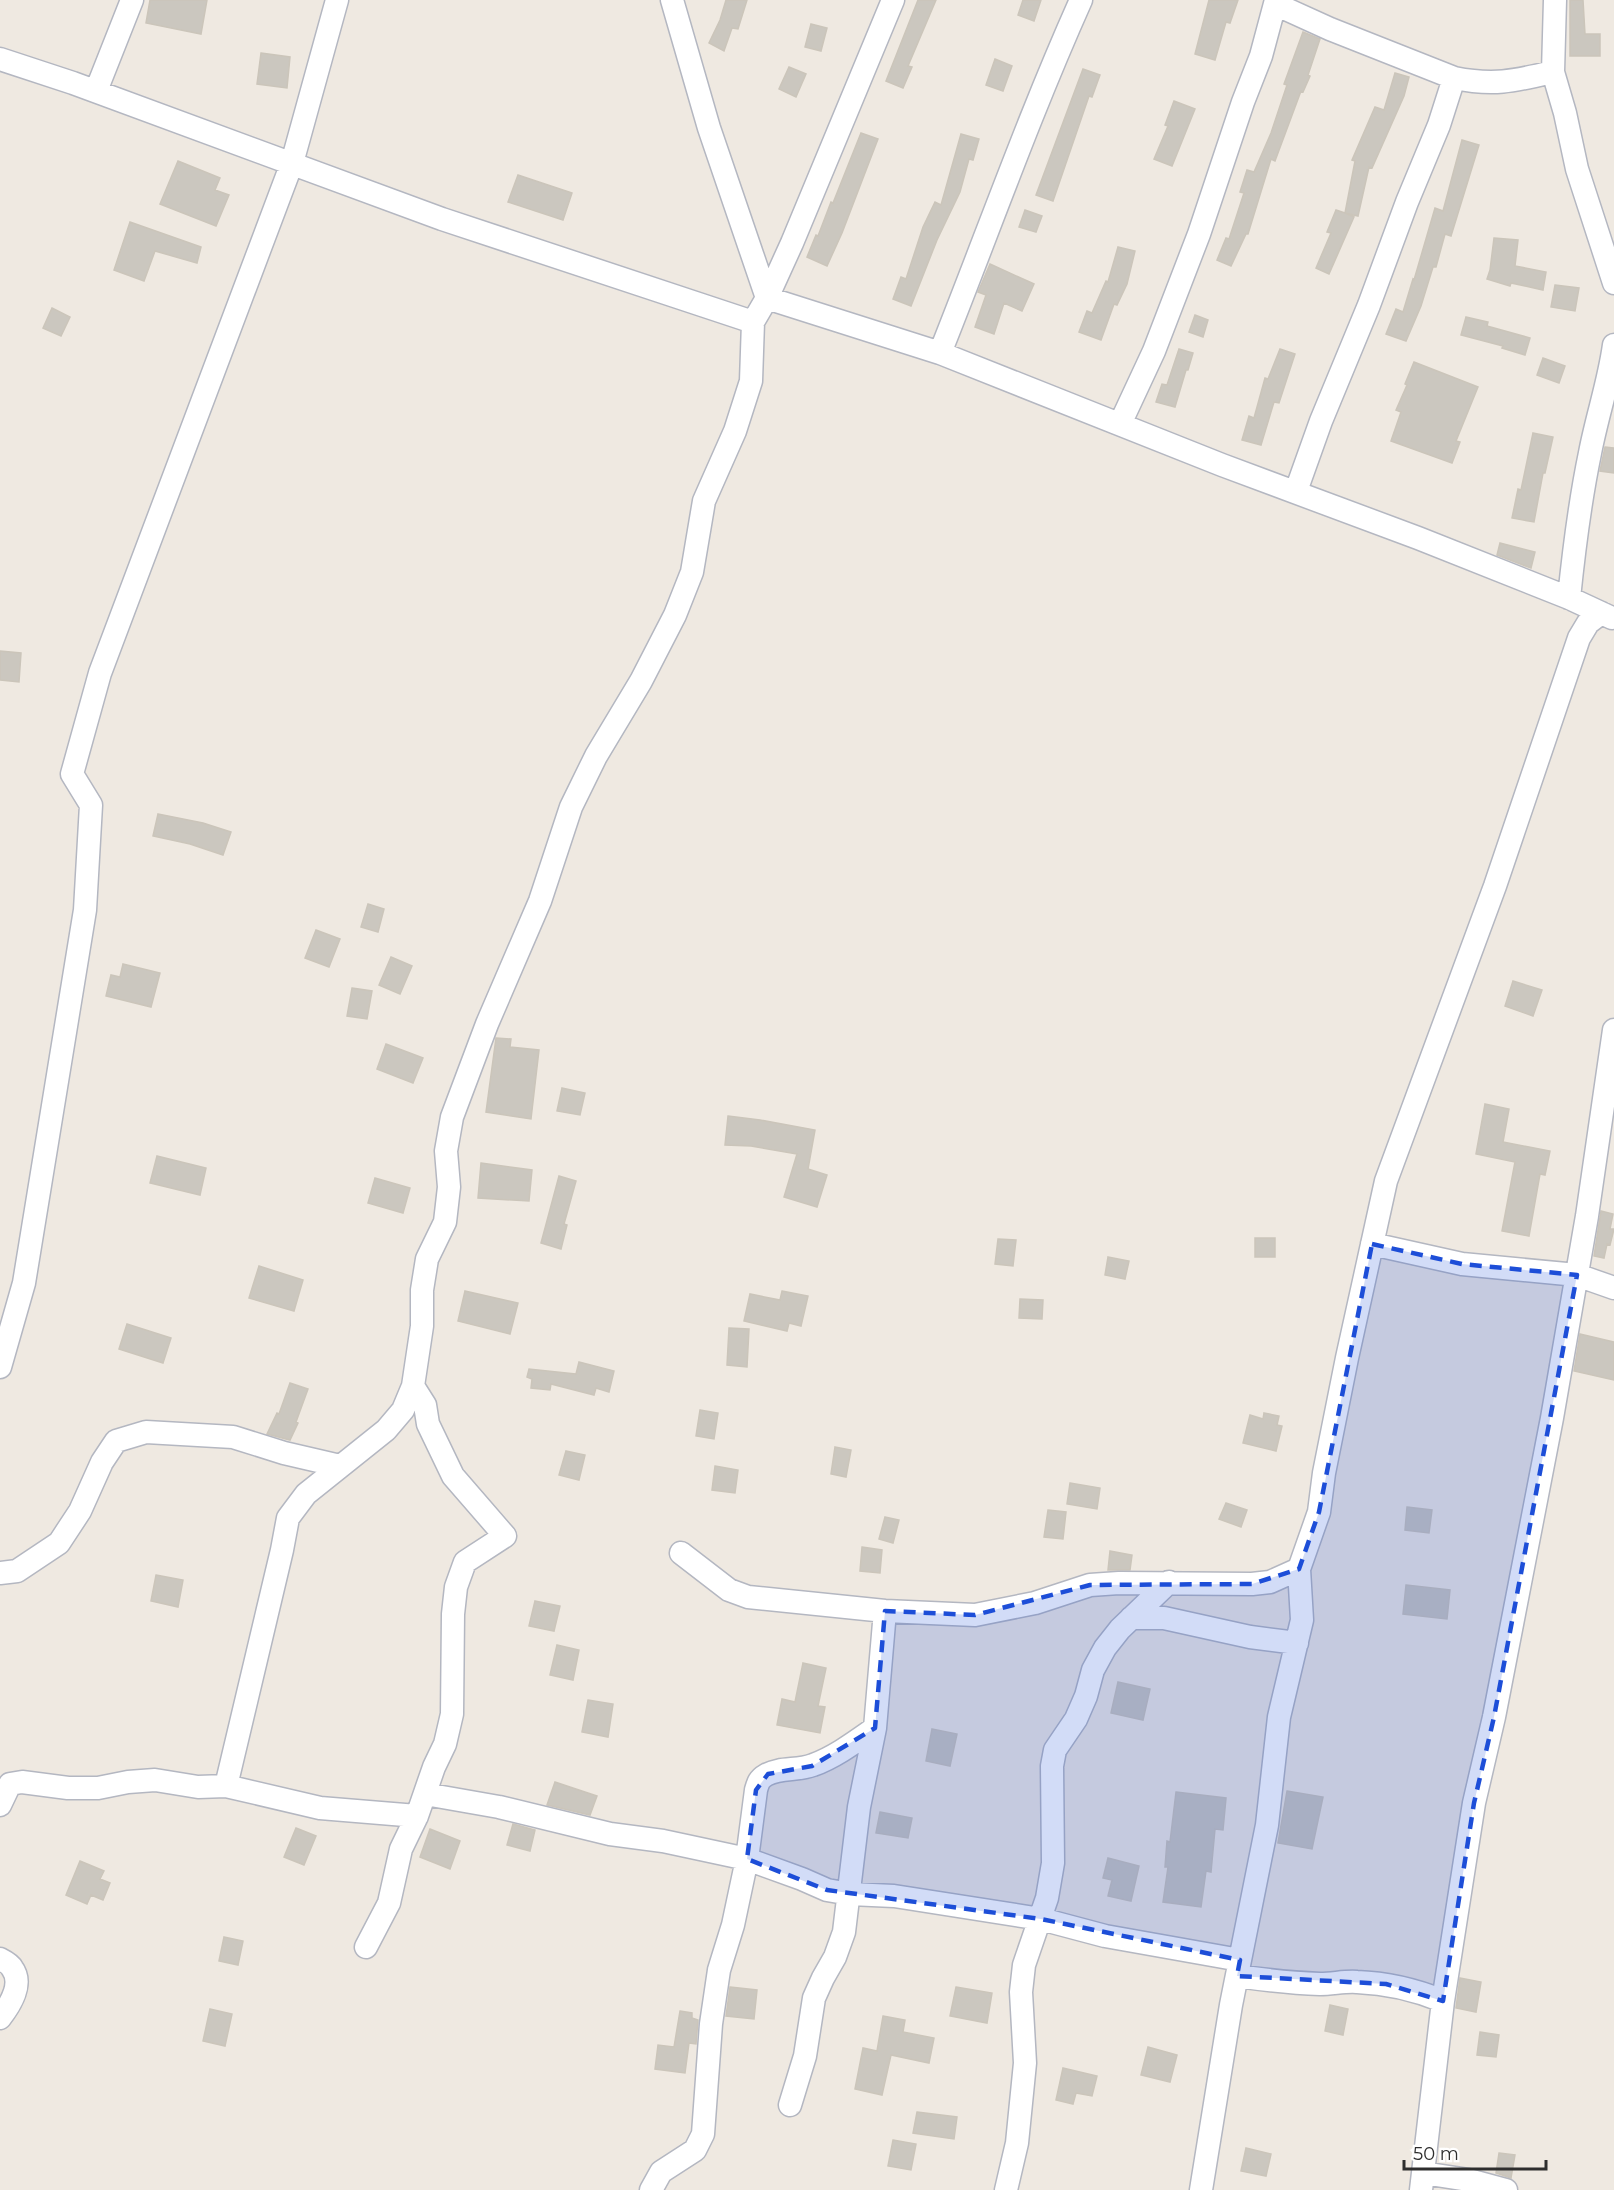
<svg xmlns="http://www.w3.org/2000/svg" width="1614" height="2190" font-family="Montserrat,sans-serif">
<rect width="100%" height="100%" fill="#efe9e1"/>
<path fill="#cbc7bf" stroke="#cbc5ba" stroke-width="1.5" d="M150 0H207L201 34 146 23Z
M726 0H747L738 29 732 28 724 51 709 43 720 20Z
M918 0H936L908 66 912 67 903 88 886 81Z
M1023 0H1041L1034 21 1018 15Z
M1209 0H1238L1230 23 1226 22 1215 60 1195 54Z
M1570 0H1583L1585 34H1600V56H1570Z
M811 24 827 28 821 51 805 47Z
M1303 32 1320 39 1308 75 1310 76 1303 92 1301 91 1275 161 1271 159 1248 234H1246L1231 266 1217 260 1226 238 1229 239 1244 193 1240 192 1247 170 1254 172 1271 133 1287 85 1284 84Z
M261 53 290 57 287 88 257 84Z
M995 59 1012 66 1003 91 986 85Z
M789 67 806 74 796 97 779 89Z
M1083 69 1100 75 1092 97 1089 96 1053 201 1036 195Z
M1395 73 1409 77 1404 96 1372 168 1369 167 1358 216 1345 213 1354 217 1329 274 1316 268 1331 233 1327 232 1336 210 1345 213 1355 161 1352 160 1375 107 1384 110Z
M1174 101 1195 109 1172 166 1154 159 1168 126 1165 125Z
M861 133 878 139 842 233 827 266 807 257 816 235 818 236 831 202 833 203Z
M961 134 979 139 973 160 969 159 960 192 937 240 911 306 893 299 901 277 906 279 923 227 935 202 941 205Z
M1462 140 1479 145 1451 236 1445 234 1436 267H1433L1421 306 1406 341 1386 334 1396 309 1403 312 1413 279 1414 280 1435 208 1443 211Z
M178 161 220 178 215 190 229 195 216 226 160 204Z
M518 175 572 193 563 220 508 202Z
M1025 210 1042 216 1036 232 1019 227Z
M130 222 201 247 197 263 155 251 144 281 114 270Z
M1494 238 1518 240 1515 266 1546 272 1543 290 1511 283 1510 286 1487 279 1490 270Z
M1118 247 1135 251 1127 284 1117 305 1114 304 1101 340 1079 332 1087 311 1092 313 1106 281 1108 282Z
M990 264 1034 284 1022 311 1004 303 994 334 975 327 986 295 978 292Z
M1555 285 1579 288 1575 311 1551 307Z
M52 308 70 317 61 336 43 328Z
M1195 315 1208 320 1203 337 1189 332Z
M1466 317 1488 322 1487 326 1530 338 1525 355 1502 348 1503 346 1461 335Z
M1179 349 1193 353 1188 370H1186L1175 407 1156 402 1162 384 1167 385Z
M1280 349 1295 354 1279 403 1274 402 1261 445 1242 440 1249 416 1254 418 1265 378 1268 379Z
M1543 358 1565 366 1559 383 1537 375Z
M1414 362 1478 387 1456 441 1460 442 1452 463 1391 441 1401 412 1396 410 1407 385 1405 384Z
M1533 433 1553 437 1545 473H1543L1534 522 1512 518 1518 489 1521 490Z
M1605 447 1614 448V473L1600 471Z
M1500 543 1535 552 1531 568 1497 555Z
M0 651 21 653 19 682 0 680Z
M158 814 203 823 231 832 223 855 190 844 153 836Z
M368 904 384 909 378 932 361 927Z
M316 930 340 939 329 967 305 958Z
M391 957 412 966 400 994 379 985Z
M123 964 160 973 151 1007 106 996 111 975 120 977Z
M1513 981 1542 990 1533 1016 1505 1006Z
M352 988 372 991 367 1019 347 1016Z
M496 1038 511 1039 510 1047 539 1050 531 1119 486 1112Z
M386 1044 423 1058 413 1083 377 1069Z
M562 1088 585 1093 580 1115 557 1111Z
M1485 1104 1509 1109 1503 1142 1550 1151 1545 1175 1540 1174 1529 1236 1502 1231 1515 1162 1476 1154Z
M728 1116 760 1120 815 1130 808 1169 827 1175 817 1207 784 1197 797 1154 751 1146 725 1145Z
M157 1156 206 1168 200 1195 150 1183Z
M481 1163 532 1170 529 1201 478 1198Z
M559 1176 576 1181 564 1224 567 1225 561 1249 541 1243Z
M375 1178 410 1188 403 1213 368 1203Z
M1601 1211 1613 1214 1610 1229H1614L1610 1245 1607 1244 1604 1258 1594 1256Z
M1255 1238H1275V1257H1255Z
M998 1239 1016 1240 1013 1266 995 1264Z
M1108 1257 1129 1261 1125 1279 1105 1275Z
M259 1266 303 1280 294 1311 249 1298Z
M465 1291 518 1303 510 1334 458 1321Z
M782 1291 808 1296 801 1326 789 1323 787 1331 744 1321 750 1294 780 1300Z
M1020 1299 1043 1300 1042 1319 1019 1318Z
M127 1324 171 1338 163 1363 119 1349Z
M729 1328 749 1329 747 1367 727 1365Z
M1580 1334 1614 1342V1380L1574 1371Z
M579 1362 614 1371 609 1392 596 1388 594 1395 551 1384 550 1390 531 1388 532 1379 527 1377 529 1369 576 1374Z
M290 1383 308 1389 296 1422 298 1423 290 1440 267 1434 277 1413 279 1414Z
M700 1410 718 1413 714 1439 696 1436Z
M1264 1413 1279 1416 1277 1425 1282 1426 1276 1451 1243 1443 1250 1415 1263 1419Z
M835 1447 851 1450 846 1477 831 1474Z
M566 1451 585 1455 579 1480 559 1475Z
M715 1466 738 1470 735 1493 712 1490Z
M1070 1483 1100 1488 1097 1509 1067 1504Z
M1226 1503 1247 1510 1241 1527 1219 1519Z
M1407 1507 1432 1510 1429 1533 1405 1530Z
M1048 1510 1066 1512 1063 1539 1044 1537Z
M885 1517 899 1520 893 1543 879 1539Z
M862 1547 882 1550 880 1573 860 1571Z
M1110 1551 1132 1555 1130 1570H1108Z
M156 1575 183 1580 178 1607 151 1601Z
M1406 1585 1450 1590 1447 1619 1403 1614Z
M535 1601 560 1606 554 1631 529 1626Z
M557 1645 579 1650 573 1680 550 1675Z
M803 1663 826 1668 818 1706 825 1707 820 1733 777 1725 782 1699 795 1702Z
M1118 1682 1150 1689 1143 1720 1111 1713Z
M588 1700 613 1704 608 1737 582 1732Z
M932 1729 957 1734 950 1766 926 1761Z
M555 1782 597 1796 590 1815 547 1805Z
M1287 1791 1323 1797 1312 1849 1278 1843Z
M1176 1792 1226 1798 1223 1830 1215 1829 1211 1872 1206 1871 1201 1907 1163 1902 1168 1867H1165L1167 1841 1170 1842Z
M880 1812 912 1818 908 1838 876 1833Z
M513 1824 535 1830 530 1851 507 1845Z
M296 1828 316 1836 304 1865 284 1857Z
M430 1829 460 1841 450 1869 420 1857Z
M1108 1858 1139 1866 1131 1901 1108 1896 1112 1880 1103 1878Z
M80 1861 104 1871 100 1879 110 1883 103 1900 91 1895 87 1904 66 1895Z
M224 1937 243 1941 238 1965 219 1961Z
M1460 1978 1481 1982 1476 2012 1456 2008Z
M730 1987 757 1990 754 2019 726 2016Z
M956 1987 992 1993 987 2023 950 2016Z
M1330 2005 1348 2009 1343 2035 1325 2031Z
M210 2009 232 2014 225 2046 203 2041Z
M680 2011 692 2013V2018L698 2020 696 2044 689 2043 685 2073 655 2069 658 2045 674 2047Z
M883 2016 905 2020 903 2032 934 2038 929 2063 891 2055 882 2095 855 2089 863 2048 877 2051Z
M1480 2032 1499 2035 1496 2057 1477 2055Z
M1148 2047 1177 2055 1170 2082 1141 2075Z
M1063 2068 1097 2076 1092 2096 1076 2093 1073 2104 1056 2100Z
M917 2112 957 2117 954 2139 913 2133Z
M893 2140 916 2144 911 2170 888 2166Z
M1246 2148 1271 2154 1266 2176 1241 2171Z
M1499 2153 1515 2155 1511 2178 1496 2173Z"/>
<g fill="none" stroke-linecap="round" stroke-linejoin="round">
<g stroke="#b4b7c1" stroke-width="25">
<path id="minor" d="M672 0 709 128 767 298 940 353 1222 465 1418 538 1569 598 1612 618
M1555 0 1553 72 1565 113 1577 169 1614 283
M1275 4 1330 29 1454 78
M0 59 73 83 442 219 753 322 767 298 792 243 893 0
M96 91 132 0
M940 353C987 235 1029 116 1081 0
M1120 424 1154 351 1199 234 1243 102 1261 56 1276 0
M1296 491 1321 421 1369 305 1407 202 1439 125 1454 78C1494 86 1514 81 1553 72
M1569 598C1574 549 1580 501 1590 453 1597 416 1609 382 1614 345
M1372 1244 1462 1264 1577 1275 1614 1288
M0 1367 24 1283 85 910 91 805 72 774 100 673 292 163 337 0
M681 1553 729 1590 748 1597 885 1611 975 1615 1035 1603 1090 1585 1119 1583 1252 1584 1270 1582 1299 1569
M0 1573 17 1571 59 1543 80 1511 102 1462 116 1441 146 1432 233 1437 284 1453 340 1466
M1131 1618H1164L1250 1637 1297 1643
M226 1786 282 1550 288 1518 306 1494 386 1430 403 1410 413 1386 422 1326V1290L427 1259 445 1222 449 1187 446 1151 452 1117 487 1024 540 901 571 807 596 756 641 681 675 615 692 572 704 501 735 431 751 381 753 322
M425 1794 499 1807 610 1834 663 1841 747 1859 802 1879 827 1890 850 1894 894 1896 1041 1919 1105 1936 1240 1960
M0 1805 10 1784 22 1782 68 1788H98L128 1782 155 1780 198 1787 226 1786 320 1808 417 1816
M366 1947 389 1903 401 1849 417 1816 434 1767 445 1744 452 1714 453 1614 456 1587 465 1562 505 1536 453 1476 428 1424 425 1405 413 1386
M0 1959C4 1961 10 1964 12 1968 24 1984 10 2005 0 2018
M1237 1976C1265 1980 1292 1983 1320 1984 1333 1984 1345 1981 1357 1982 1387 1983 1416 1990 1443 2001
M790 2105 805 2056 814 1998 823 1978 835 1957 844 1932 859 1807 875 1728 885 1611
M1423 2173 1469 2180 1506 2190
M651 2190 661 2172 695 2150 703 2134 711 2024 719 1970 733 1925 747 1859 756 1790C758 1783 759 1779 766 1775 780 1767 798 1771 813 1765 835 1757 855 1742 875 1728
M1006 2190 1017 2143 1025 2063 1021 1992 1024 1965 1047 1898 1053 1863 1052 1766 1055 1750 1076 1719 1086 1696 1093 1670 1105 1648 1120 1629 1169 1582
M1201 2190 1231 2005 1267 1825 1279 1717 1302 1620 1299 1569 1319 1512 1324 1473 1347 1358 1386 1181 1495 886 1579 638 1588 623 1601 613
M1421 2190 1443 2001 1474 1803 1494 1717 1552 1418 1587 1216 1614 1030"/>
</g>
<use href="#minor" stroke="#fff" stroke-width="22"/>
</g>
<path fill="#1d4ed8" fill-opacity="0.2" stroke="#1d4ed8" stroke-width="4.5" stroke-dasharray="12 8" stroke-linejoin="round" d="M1372 1244 1462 1264 1577 1275 1494 1717 1474 1803 1443 2001 1386 1984 1237 1976 1240 1960 1041 1919 827 1890 747 1859 756 1790 768 1774 812 1766 875 1728 885 1611 975 1615 1090 1585 1252 1584 1299 1569 1319 1512Z"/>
<path d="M1404 2160v9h142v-9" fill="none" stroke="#2e2e2e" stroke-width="3"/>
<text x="1413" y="2160" font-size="18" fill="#2e2e2e" stroke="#ffffff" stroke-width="4.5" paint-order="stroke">50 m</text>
</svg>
